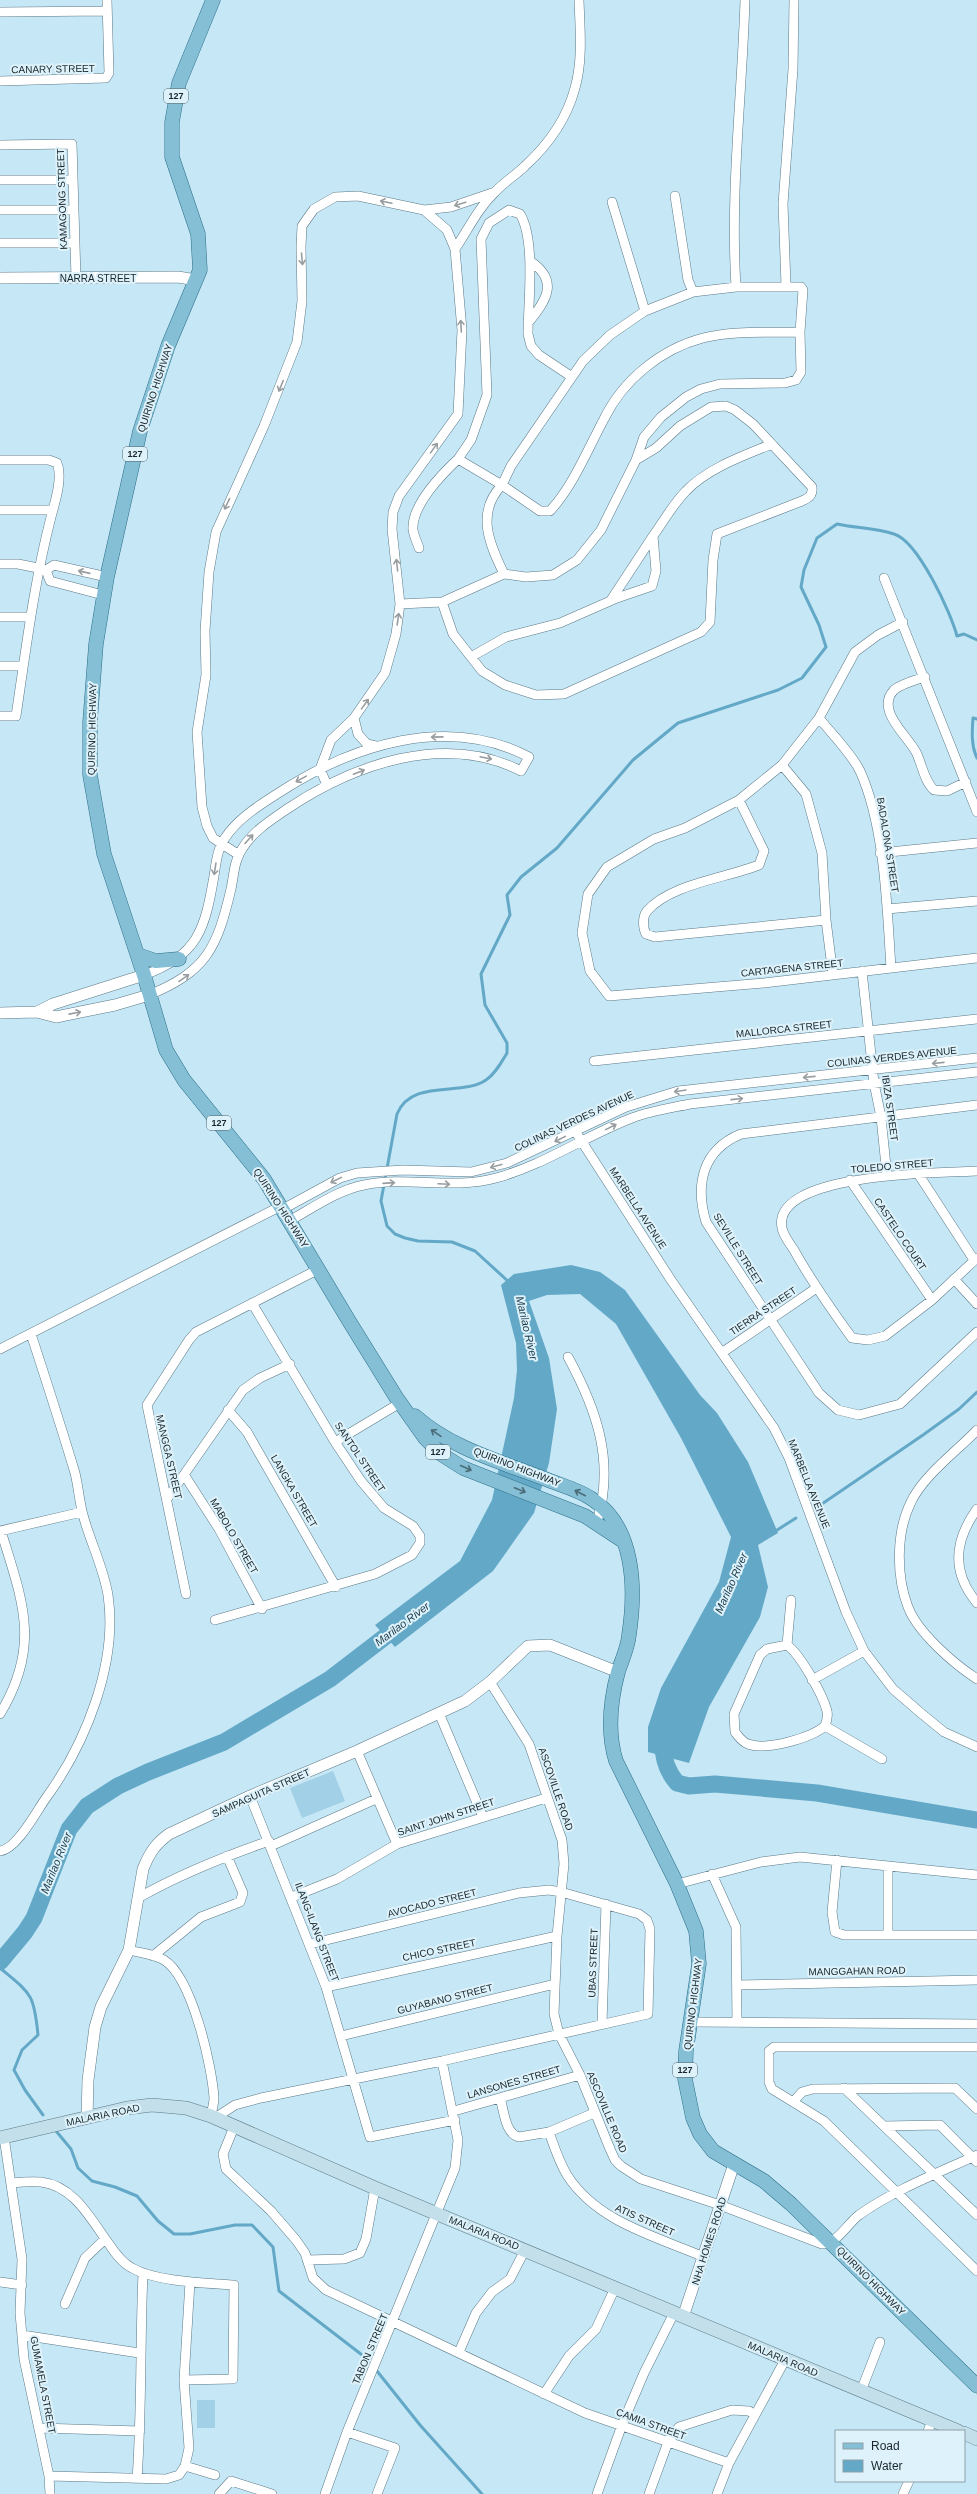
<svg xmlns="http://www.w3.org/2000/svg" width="977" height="2494" font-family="Helvetica,sans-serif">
<rect width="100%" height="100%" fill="#c6e7f6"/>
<path fill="#a2d0e6" d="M333 1771 345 1801 302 1818 290 1788Z
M197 2400H215V2428H197Z"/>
<path fill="#63a9c7" d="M571 1265 600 1272 625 1290 700 1395 717 1413 748 1462 778 1533 758 1545 768 1587 760 1617 709 1707 689 1763 648 1752V1727L661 1688 719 1582 731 1537 681 1438 616 1324 580 1294 547 1295 529 1301 549 1358 557 1409 549 1463 534 1513 493 1571 395 1647 375 1625 460 1561 492 1500 514 1398 517 1370 516 1343 501 1285 514 1274Z"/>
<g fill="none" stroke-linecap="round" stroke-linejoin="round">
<path stroke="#63a9c7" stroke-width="3" d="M977 719 973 718C972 731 971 746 977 758
M510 1283 475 1251 452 1242 418 1241 405 1238 395 1234 387 1226 381 1201 397 1114C412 1078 462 1097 486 1080 495 1074 501 1063 507 1053V1043L485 1005 481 974 510 915 507 895 521 877 557 848 633 760 678 723 778 690 802 678 826 647 819 625 801 587 804 570 817 538 837 524C855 528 876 528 894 534 918 541 951 613 957 636L964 634 977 640
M816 1508 923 1435 959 1409 977 1392
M774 1532 796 1518
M0 1968C31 1994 34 1993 38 2035L22 2050 14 2070 25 2090 43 2115
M56 2131 71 2149 78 2168 92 2181 115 2187 137 2196 158 2221 174 2234H190L235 2225H252L273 2247 279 2291 366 2358 372 2365
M377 2371 420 2425 482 2494"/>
<path stroke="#63a9c7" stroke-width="17" d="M664 1733C661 1752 665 1769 677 1783L689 1786 715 1784 817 1793 977 1820
M0 1962 25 1932 34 1918 69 1829 87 1806 118 1786 148 1772 224 1742 330 1679 403 1623"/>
<g stroke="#5b7986" stroke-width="10">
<path id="minor" d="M0 12 107 11
M0 81 106 78 109 73 107 0
M0 145 72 144 76 278
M0 180H73
M675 196 688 280 693 292
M612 202 645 311
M0 210H74
M0 243H74
M455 249C468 230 478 208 495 192 504 182 516 175 525 166 548 145 567 118 575 88 583 60 580 29 579 0
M786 285 783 204 793 69 794 0
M736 287C730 191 742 96 745 0
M528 323C546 301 560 281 530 261
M458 459 471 440 487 395 481 239 489 223 509 210 520 214C536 240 528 304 528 334L531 346 539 355 572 377
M0 460H49L57 463C63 478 55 502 51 517 34 583 26 649 16 716H0
M636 460 644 437 661 417 686 397 701 389 720 384 785 383 796 380 801 372 800 332 803 290 801 287H736L693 292 645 311 610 335 583 361 511 466 502 485 540 511H550C573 486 588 449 604 419 623 380 661 349 703 338 733 330 769 333 800 332
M0 510H53
M419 548C417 542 414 536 413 530 411 506 442 474 458 459L502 485C475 513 490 545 504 574
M0 564H18L43 569
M46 570 50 581 103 595
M46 570 54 565 107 577
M884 578 977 812
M611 600 653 536
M400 604 442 602 453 634 482 671 505 685 536 695 564 694 701 632 710 622 713 560 717 534 802 501C808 498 813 496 812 487L753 424 735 410 726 406 711 407 680 426 656 448 636 460 601 530 577 560 553 575 526 577 504 574 442 602
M0 617H30
M903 622 878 635 855 652 819 718 782 765 739 800 685 828 654 839 607 867 588 894 582 933 590 971 609 996 764 983 977 958
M471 657 506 637 560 623 617 598 652 586 656 571 653 536C664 521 673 504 686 491 708 468 743 456 772 444
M0 666H23
M925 677C916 680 901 684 894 690 875 710 907 735 916 752 922 764 924 781 934 790L947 791 966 782
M354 718 358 734 367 744 376 746
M819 718C831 733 852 754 860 771 885 826 887 908 891 968
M782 765 806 794 822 853 826 920 833 975
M327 785 320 769 331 740 354 718 385 673 396 634 400 604 392 529 393 512 399 496 458 414 462 330 455 249 447 230 424 210
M739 800 764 851 759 865C726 878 670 884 647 911 642 917 643 928 646 934L655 937 826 920
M880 853 977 843
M239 855 213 838 207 826 202 807 197 732 206 675 205 631 209 572 216 532 264 426 297 342 302 301 301 247 302 226 314 209 335 197 358 196 424 210 451 207 495 192
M887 909 977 901
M862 971 874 1083 881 1117 887 1176
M144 975C198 956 205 929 214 876 216 864 217 849 225 838 238 818 260 805 280 792 353 745 447 714 529 757L521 771C445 732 354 764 287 809 271 820 252 832 242 849 234 861 234 875 231 889 217 948 207 971 149 995
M594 1061 977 1019
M977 1105 741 1134C702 1150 695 1185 706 1222L819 1393 838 1410 859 1415 900 1404 977 1332
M575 1131 671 1280 774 1428 789 1458 846 1612 864 1651 893 1689 922 1714 944 1732 977 1747
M977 1171C943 1173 771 1172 782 1228 783 1235 790 1244 794 1250 811 1281 831 1309 852 1338L868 1340 885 1336 932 1300 977 1258
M919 1175 974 1260
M850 1180 932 1300
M283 1209 340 1178 357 1173 403 1170 471 1172 507 1163 626 1107 678 1091 977 1058
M291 1220C314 1207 338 1190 364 1185 408 1176 453 1190 496 1178 544 1165 585 1136 632 1118 650 1111 671 1108 690 1104L977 1072
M954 1279 977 1304
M0 1349 281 1206
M723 1352 815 1289
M568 1357C597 1410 615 1462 597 1522
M228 1410 247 1432 336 1587
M977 1430C957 1451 923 1476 911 1502 896 1532 896 1576 908 1607 918 1633 954 1664 977 1679
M335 1442 400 1403
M185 1476 219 1529 262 1609
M167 1499 243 1390 260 1378 290 1364
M977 1509C954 1541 951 1572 977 1603
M0 1531 82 1512
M186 1594 147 1405 189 1340 196 1332 319 1269
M215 1620 375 1574 412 1555 420 1543V1536L413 1526 384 1508 361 1481 335 1442 252 1303
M787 1645C800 1654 823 1695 827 1711 828 1716 827 1721 825 1726 811 1738 766 1751 748 1744 742 1742 739 1737 735 1732L734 1714 760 1655 767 1649Z
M787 1645 791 1600
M812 1680 864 1651
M490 1682 529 1744 562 1840 564 1864 557 1936 554 2014 559 2034 580 2075 610 2149 615 2160 621 2166 641 2179 720 2205 822 2244C838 2243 847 2224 859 2215 894 2190 938 2173 977 2155
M439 1713 483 1817
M0 1714C42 1645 22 1600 1 1531
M825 1726 882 1759
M357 1751 397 1844
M250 1796 326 1987 370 2137 455 2120
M271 1846 376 1799
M0 1851C17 1849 36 1812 46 1798 86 1743 118 1663 108 1595 103 1565 89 1540 82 1511 79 1498 78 1485 75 1473 61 1426 46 1380 31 1334
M837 1860 832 1912 835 1932 844 1935H977
M712 1874 736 1927 737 2023
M677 1884 761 1862 800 1857 977 1875
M292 1897 337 1879 397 1844 546 1798
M138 1898C180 1874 223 1857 269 1841
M888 1935V1866
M129 1950C140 1953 154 1954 164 1960 192 1977 212 2066 214 2098 214 2103 212 2110 211 2116
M153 1956 201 1917 240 1902 243 1893 227 1856
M737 1985 977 1980
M326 1987 557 1936
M690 2022 977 2024
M602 2023 606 1904
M341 2036 555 1984
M977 2047H774L769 2051V2082L772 2089 824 2121 977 2271
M844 2088 977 2215
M500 2098C504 2110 505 2134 519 2137L549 2132 594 2113
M793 2102 802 2092 813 2089 955 2088 977 2109
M454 2111 580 2075
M215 2118 235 2105 261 2098 442 2061 648 2014 650 1929 647 1920 639 1914 561 1892 549 1890 519 1893 310 1944
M884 2126 940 2125 977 2162
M234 2127 223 2154 226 2169 271 2211 296 2240 305 2253 313 2278 326 2290 585 2413 729 2463
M549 2132C554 2146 559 2162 567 2175 597 2222 655 2236 704 2257
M4 2137 22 2259 20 2313 24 2359 49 2476 50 2494
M11 2183C21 2182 32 2181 41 2182 75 2186 91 2220 109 2244 115 2253 122 2263 132 2268 157 2282 206 2283 234 2285L233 2379 184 2380
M307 2260 344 2259 360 2253 366 2239 375 2188
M0 2282 22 2285
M65 2304 85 2258 105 2239
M22 2335 139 2353
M459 2352 476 2313 492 2292 510 2279 525 2250
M861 2391 880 2342
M544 2394 569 2356 596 2329 615 2288
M39 2428 140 2431
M928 2431 932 2421
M347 2432 395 2448 377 2494
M185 2466 189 2448 184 2380 190 2282
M49 2476 166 2479 179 2475 185 2466 215 2475
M137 2479C142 2410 140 2341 143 2273
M219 2494 231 2481 272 2494
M325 2494 347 2432 455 2168 458 2140 442 2061
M597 2494 622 2425 644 2373 674 2313
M649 2494 668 2442 679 2427 732 2410 749 2411 755 2415
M717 2494 729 2463 785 2360
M903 2494 909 2481"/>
</g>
<g stroke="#5b7986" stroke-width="12">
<path id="tertiary" d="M0 278 178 277 196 280
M37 1012 53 1004 144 975
M0 1013 37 1012 56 1017 115 1005 149 995
M87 2118 88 2080 95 2027 101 2007 129 1950 143 1869C149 1854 155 1844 169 1834L250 1796 357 1751 465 1701 490 1682 528 1646 550 1645 618 1672
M683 2317 734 2164"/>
</g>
<g stroke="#5b7986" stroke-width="14">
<path id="secondary" d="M0 2138 127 2108 152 2105 186 2108 211 2116 375 2188 958 2431
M964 2433 977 2439"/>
</g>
<g stroke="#2b6e87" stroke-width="15">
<path id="primary" d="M213 0 179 83 172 122V157L198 234 200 270 168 346 140 431 107 577 96 644 90 722V775L104 854 144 975 166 1050 184 1080 264 1179 349 1321 396 1397 425 1438 441 1454 463 1468 585 1516 623 1541
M138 955 156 961 179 959
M415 1416C452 1449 502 1462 548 1480 563 1486 579 1490 592 1499 635 1527 636 1589 629 1635 628 1647 622 1660 618 1672 610 1702 607 1732 616 1761L677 1884 696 1931 699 1964 686 2051 685 2079 693 2118 700 2134 713 2151 764 2181 791 2204 977 2386"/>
</g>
<use href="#minor" stroke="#fff" stroke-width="9"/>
<use href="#tertiary" stroke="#fff" stroke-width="11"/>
<use href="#secondary" stroke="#c2dfea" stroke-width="13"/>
<use href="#primary" stroke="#85bfd5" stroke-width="14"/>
</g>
<defs><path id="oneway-shaft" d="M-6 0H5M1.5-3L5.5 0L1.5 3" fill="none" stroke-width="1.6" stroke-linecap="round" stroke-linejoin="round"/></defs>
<g stroke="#989da0">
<use href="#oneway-shaft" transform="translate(386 202) rotate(-168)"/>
<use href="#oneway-shaft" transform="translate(460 204) rotate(163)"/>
<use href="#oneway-shaft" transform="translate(302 259) rotate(85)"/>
<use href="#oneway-shaft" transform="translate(461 326) rotate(-93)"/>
<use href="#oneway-shaft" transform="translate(281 386) rotate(112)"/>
<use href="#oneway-shaft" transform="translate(434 448) rotate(-55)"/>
<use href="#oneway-shaft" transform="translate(227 504) rotate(115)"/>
<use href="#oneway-shaft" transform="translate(397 565) rotate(-96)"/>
<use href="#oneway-shaft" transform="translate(84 572) rotate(-167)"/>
<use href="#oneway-shaft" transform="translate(398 619) rotate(-82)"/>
<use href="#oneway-shaft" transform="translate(365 704) rotate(-54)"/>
<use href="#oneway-shaft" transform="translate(437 737) rotate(179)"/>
<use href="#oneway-shaft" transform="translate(486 758) rotate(12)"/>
<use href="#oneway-shaft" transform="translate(359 772) rotate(-21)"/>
<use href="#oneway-shaft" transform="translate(301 779) rotate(151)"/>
<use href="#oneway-shaft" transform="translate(249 839) rotate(-48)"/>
<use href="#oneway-shaft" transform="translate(215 869) rotate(99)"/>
<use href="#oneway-shaft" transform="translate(184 978) rotate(-35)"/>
<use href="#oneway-shaft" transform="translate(75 1013) rotate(-11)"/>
<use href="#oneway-shaft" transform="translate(938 1063) rotate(174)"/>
<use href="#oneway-shaft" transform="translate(809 1077) rotate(174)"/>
<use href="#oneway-shaft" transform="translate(680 1091) rotate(171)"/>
<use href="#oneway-shaft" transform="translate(737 1099) rotate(-6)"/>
<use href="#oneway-shaft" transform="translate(611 1127) rotate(-26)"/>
<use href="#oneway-shaft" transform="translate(560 1139) rotate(154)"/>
<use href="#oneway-shaft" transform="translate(496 1166) rotate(165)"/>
<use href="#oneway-shaft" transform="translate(336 1180) rotate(154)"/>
<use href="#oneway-shaft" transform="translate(389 1183) rotate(-4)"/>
<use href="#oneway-shaft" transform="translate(444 1184) rotate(3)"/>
</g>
<g stroke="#4a6b77">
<use href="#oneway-shaft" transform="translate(436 1433) rotate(-146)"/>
<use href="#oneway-shaft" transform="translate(466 1468) rotate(24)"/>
<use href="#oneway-shaft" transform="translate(520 1490) rotate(22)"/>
<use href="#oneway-shaft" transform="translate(580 1493) rotate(-153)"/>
</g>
<g text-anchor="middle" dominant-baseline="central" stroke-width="4" stroke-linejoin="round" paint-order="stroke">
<g fill="#def2fb" stroke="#546369" stroke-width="1">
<rect x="164" y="89" width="24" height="14" rx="3"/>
<rect x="123" y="447" width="24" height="14" rx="3"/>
<rect x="207" y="1116" width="24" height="14" rx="3"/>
<rect x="426" y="1445" width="24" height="14" rx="3"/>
<rect x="673" y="2063" width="24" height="14" rx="3"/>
</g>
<g font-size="9" font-weight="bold" fill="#19262b">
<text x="176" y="96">127</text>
<text x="135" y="454">127</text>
<text x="219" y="1123">127</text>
<text x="438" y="1452">127</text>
<text x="685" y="2070">127</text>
</g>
<g font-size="10" fill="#19262b" stroke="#def2fb">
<text transform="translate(53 69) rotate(-1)">CANARY STREET</text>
<text transform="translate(62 199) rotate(-92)">KAMAGONG STREET</text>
<text x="98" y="278">NARRA STREET</text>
<text transform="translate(155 388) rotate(-72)">QUIRINO HIGHWAY</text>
<text transform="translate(92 729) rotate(-89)">QUIRINO HIGHWAY</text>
<text transform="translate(888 845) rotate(81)">BADALONA STREET</text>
<text transform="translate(792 968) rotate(-6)">CARTAGENA STREET</text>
<text transform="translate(784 1029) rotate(-6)">MALLORCA STREET</text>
<text transform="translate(892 1057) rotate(-6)">COLINAS VERDES AVENUE</text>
<text transform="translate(890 1108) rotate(82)">IBIZA STREET</text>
<text transform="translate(574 1121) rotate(-25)">COLINAS VERDES AVENUE</text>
<text transform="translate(892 1166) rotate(-5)">TOLEDO STREET</text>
<text transform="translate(281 1208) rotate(57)">QUIRINO HIGHWAY</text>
<text transform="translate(638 1208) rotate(57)">MARBELLA AVENUE</text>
<text transform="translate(900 1234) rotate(56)">CASTELO COURT</text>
<text transform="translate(738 1249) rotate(58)">SEVILLE STREET</text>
<text transform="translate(763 1311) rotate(-34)">TIERRA STREET</text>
<text transform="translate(169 1457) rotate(77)">MANGGA STREET</text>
<text transform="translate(360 1457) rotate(56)">SANTOL STREET</text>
<text transform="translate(517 1467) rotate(21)">QUIRINO HIGHWAY</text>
<text transform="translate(809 1484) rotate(68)">MARBELLA AVENUE</text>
<text transform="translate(294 1491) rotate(60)">LANGKA STREET</text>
<text transform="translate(234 1536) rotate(60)">MABOLO STREET</text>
<text transform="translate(556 1789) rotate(71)">ASCOVILLE ROAD</text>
<text transform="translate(261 1793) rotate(-24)">SAMPAGUITA STREET</text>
<text transform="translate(446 1817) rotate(-18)">SAINT JOHN STREET</text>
<text transform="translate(432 1903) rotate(-14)">AVOCADO STREET</text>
<text transform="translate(317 1932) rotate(69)">ILANG-ILANG STREET</text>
<text transform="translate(439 1950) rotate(-12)">CHICO STREET</text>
<text transform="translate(593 1963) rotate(-88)">UBAS STREET</text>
<text transform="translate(857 1971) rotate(-1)">MANGGAHAN ROAD</text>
<text transform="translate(445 1999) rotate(-14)">GUYABANO STREET</text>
<text transform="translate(693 2004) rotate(-83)">QUIRINO HIGHWAY</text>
<text transform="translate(514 2082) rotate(-16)">LANSONES STREET</text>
<text transform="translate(607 2112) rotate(67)">ASCOVILLE ROAD</text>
<text transform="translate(103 2115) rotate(-12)">MALARIA ROAD</text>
<text transform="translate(645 2220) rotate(24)">ATIS STREET</text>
<text transform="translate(484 2233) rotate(22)">MALARIA ROAD</text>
<text transform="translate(709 2241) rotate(-72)">NHA HOMES ROAD</text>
<text transform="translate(871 2281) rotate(45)">QUIRINO HIGHWAY</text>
<text transform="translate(370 2349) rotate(-67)">TABON STREET</text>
<text transform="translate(783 2359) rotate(23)">MALARIA ROAD</text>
<text transform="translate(43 2385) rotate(79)">GUMAMELA STREET</text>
<text transform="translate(651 2424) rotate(20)">CAMIA STREET</text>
</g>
<g font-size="11" font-style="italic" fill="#193a48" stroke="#def2fb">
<text transform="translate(527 1328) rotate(77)">Marilao River</text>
<text transform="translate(731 1583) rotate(-66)">Marilao River</text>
<text transform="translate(402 1624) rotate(-37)">Marilao River</text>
<text transform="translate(56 1863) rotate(-68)">Marilao River</text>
</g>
</g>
<rect x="835" y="2430" width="130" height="52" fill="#def2fb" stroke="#8fa0a8"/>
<rect x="843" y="2443" width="20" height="6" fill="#85bfd5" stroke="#8fa0a8"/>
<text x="871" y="2450" font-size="12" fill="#19262b">Road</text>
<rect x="843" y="2460" width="20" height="12" fill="#63a9c7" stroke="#8fa0a8"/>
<text x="871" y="2470" font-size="12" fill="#19262b">Water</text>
</svg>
